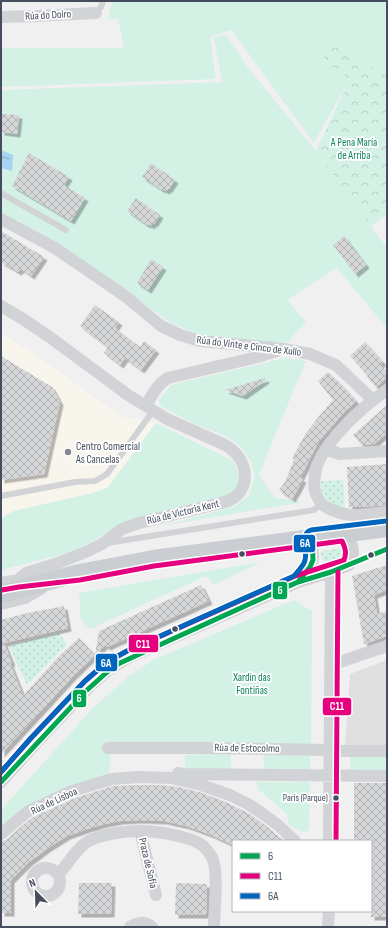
<svg xmlns="http://www.w3.org/2000/svg" width="388" height="928" font-family="'Sofia Sans Condensed',sans-serif">
<defs>
<pattern id="forest-crowns" width="20" height="18" patternUnits="userSpaceOnUse"><rect width="20" height="18" fill="#d3f1e4"/><path d="M2 6a3 3 0 1 1 6 0M12 15a3 3 0 1 1 6 0" fill="none" stroke="#b6d0c6"/></pattern>
<pattern id="garden-dots" width="8" height="8" patternUnits="userSpaceOnUse"><rect width="8" height="8" fill="#d3f1e4"/><path d="M2 2h.1M6 6h.1" fill="none" stroke="#b6d0c6" stroke-width="1.8" stroke-linecap="round"/></pattern>
<pattern id="water-ripples" width="26" height="14" patternUnits="userSpaceOnUse"><rect width="26" height="14" fill="#a6d4f1"/><path d="M2 4q2-2 4 0t4 0M15 11q2-2 4 0t4 0" fill="none" stroke="#89aec6"/></pattern>
<pattern id="building-cross-hatch" width="8" height="8" patternUnits="userSpaceOnUse"><rect width="8" height="8" fill="#d6d7d9"/><path d="M0 0l8 8M0 8l8-8" fill="none" stroke="#afb1b3"/></pattern>
<filter id="shadow"><feDropShadow dx="3.5" dy="3.5" stdDeviation="0" flood-color="#0004"/></filter>
</defs>
<rect width="100%" height="100%" fill="#f1f0f0"/>
<path fill="#f8f6ec" d="M1 334 29 350 122 417 156 423 112 482 107 488 93 493 14 511 1 518Z"/>
<path fill="#dfdfe0" d="M387 660V746H345L350 674Z"/>
<path fill="#d3f1e4" d="M112 1H382L387 2V76L332 43 325 63 350 79 314 143 231 30 210 37 216 79 1 87V48H124L118 19H108Z
M226 35 249 69 316 151 387 248V328L337 268 287 300 306 322 285 345 203 337 171 323 71 252 51 239 1 212V90L222 82 214 37Z
M286 358 306 361 275 435 259 475 275 498 303 502 160 526 233 507 249 496 255 477 252 463 241 447 228 437 197 425 160 406 159 400 171 385Z
M156 423 233 461 239 476 237 486 231 493 218 500 151 515 116 526 92 542 67 553 1 570V518L14 511 93 493 107 488 112 482Z
M261 562 214 585 206 576 90 629 81 620 79 593Z
M294 600 312 611 311 744 111 743 109 776 72 784 31 805 1 827V810L93 708 129 676 153 660Z
M231 753V771L185 772V755Z
M264 754H310V772H264Z
M350 754H387V774H350Z
M257 782H310L309 831 301 832 289 825 286 813 258 789Z"/>
<path fill="url(#forest-crowns)" d="M323 43H332L387 76V214L371 226 316 151 350 79 325 63Z"/>
<path fill="url(#garden-dots)" d="M343 480 345 509C329 505 321 498 321 481Z
M343 548C349 568 319 571 321 551Z
M59 633 67 645 27 685 9 646Z"/>
<path fill="url(#water-ripples)" d="M1 150 13 155 12 171 1 168Z"/>
<path fill="url(#building-cross-hatch)" filter="url(#shadow)" d="M2 114 19 115 17 134 1 132Z
M29 153 69 177 64 185 85 198 71 221 12 186Z
M151 163 175 180 169 189H168L166 191 162 189V190L142 177Z
M136 198 160 215 154 224 153 223 151 226 148 224 147 225 127 211Z
M1 231 44 257 31 276 21 269 18 272 1 262Z
M344 236 366 265 355 274 333 245Z
M151 259 163 267 148 290 137 283Z
M95 305 119 322 115 328 140 347 144 341 156 350 141 370 125 358 120 365 104 353 108 347 80 326Z
M365 342 383 362 380 365 387 372V377L376 387 367 377 368 376 350 356Z
M1 356 52 387 60 402 44 474 1 480Z
M328 372 343 386 356 401 344 412 319 441 300 478 303 479 298 489 292 499 279 490 285 482 294 460 292 458 306 433 320 415 333 400 318 381Z
M265 378 266 380 243 396 225 390Z
M387 405V433L374 444 362 445 353 435Z
M387 464V505L362 507H349L347 467Z
M387 565V590L374 595 377 614 387 611V636L364 644 352 576Z
M201 585 209 601 107 647 105 645 73 676 1 754V620L23 614 64 606 68 628 4 643 12 663H10L23 696 58 657 79 638 95 655 99 631Z
M354 783H386V917H371V841H354Z
M139 785H161L178 787 199 792 221 800 228 803 250 814 265 825 284 841H233V845L211 835 192 828 186 826 164 821 140 820 120 821 104 824 87 829 67 836 48 848 29 862 11 880V913H1V841L6 840 31 818 75 798 113 786Z
M79 883H112L111 914H78Z
M176 883 207 884 206 915H175Z"/>
<g fill="none" stroke-linecap="round" stroke-linejoin="round">
<path stroke="#d1d3d6" stroke-width="6" d="M96 13 101 7 103 1
M1 193 66 230
M1 496 75 482 95 481 107 474 153 411
M107 543 314 510 321 504
M350 564 387 549"/>
<path stroke="#d1d3d6" stroke-width="12" d="M1 17 36 16 96 13
M1 219 55 248 125 296 161 326 180 335 200 341 284 349 310 354 336 365 373 400
M1 306 23 319 51 338 128 395 167 419 223 444C229 447 234 451 238 456 247 468 248 487 235 497 231 500 226 502 221 503L139 523 122 529 102 544 88 551 58 563 26 573 18 580
M387 390C362 407 329 437 317 465 316 468 316 471 315 474 314 484 313 490 319 500 323 509 344 515 354 515 365 515 376 513 387 512
M146 406C152 395 157 384 168 378L257 357 277 351
M326 449 340 454 387 451
M298 582 310 567 313 560 312 537
M1 583 24 579
M1 604 25 598 42 588
M331 665 387 646
M108 748H209L387 751
M178 773 183 774 387 776
M1 782 36 743 90 686 111 668 130 657 298 582 331 572 349 565C356 551 353 547 346 533
M140 831 156 895
M1 834 27 812 72 791 112 779 139 777 171 778 201 785 230 795 248 804 263 814 278 825 295 841
M329 841 331 572
M32 882a14 14 0 1 1 28 0a14 14 0 1 1-28 0Z
M59 874C68 864 75 850 87 842 100 834 125 831 140 831 156 831 189 836 202 845 206 848 209 853 212 857 219 872 214 909 214 927
M130 927C137 922 145 921 152 927
M328 927 329 911"/>
<path stroke="#cacdd2" stroke-width="18" d="M1 594 79 573 153 559 387 528"/>
<g stroke="#fff" stroke-width="8">
<path id="bus-1" d="M277 591 298 582 310 567 313 560 312 537
M1 782 86 691 106 673 120 663 298 582 331 572 387 549"/>
</g>
<g stroke="#fff" stroke-width="8">
<path id="bus-2" d="M1 772 31 738 85 681 107 662 127 651 295 576 329 565 344 560C347 552 345 548 342 541L154 566 80 580 19 587 2 590
M336 841 338 572"/>
</g>
<g stroke="#fff" stroke-width="8">
<path id="bus-3" d="M1 772 31 738 85 681 107 662 127 651 294 576C297 572 304 566 305 560 308 551 299 534 311 530L386 521"/>
</g>
<use href="#bus-1" stroke="#00a651" stroke-width="5"/>
<use href="#bus-2" stroke="#e5007d" stroke-width="5"/>
<use href="#bus-3" stroke="#0065bd" stroke-width="5"/>
</g>
<circle fill="#828791" stroke="#fff" stroke-width="1.5" cx="68" cy="452" r="4"/>
<g fill="#464e5e" stroke="#fff" stroke-width="1.5">
<circle cx="242" cy="554" r="3.5"/>
<circle cx="371" cy="555" r="3.5"/>
<circle cx="175" cy="629" r="3.5"/>
<circle cx="336" cy="798" r="3.5"/>
</g>
<g text-anchor="middle" dominant-baseline="central" stroke-width="3.5" stroke-linejoin="round" paint-order="stroke">
<g font-size="10" fill="#464e5e" stroke="#fff" text-anchor="end">
<text x="328" y="798">París (Parque)</text>
</g>
<g font-size="11" fill="#464e5e" stroke="#fff">
<text transform="translate(48 15) rotate(-3)">Rúa do Doiro</text>
<text transform="translate(249 346) rotate(7)">Rúa do Vinte e Cinco de Xullo</text>
<text transform="translate(183 512) rotate(-14)">Rúa de Victoria Kent</text>
<text transform="translate(247 748) rotate(1)">Rúa de Estocolmo</text>
<text transform="translate(54 801) rotate(-25)">Rúa de Lisboa</text>
<text transform="translate(148 863) rotate(77)">Praza de Sofía</text>
</g>
<g font-size="11" fill="#118560" stroke="#fff">
<text x="354" y="142">A Pena María<tspan x="354" dy="13">de Arriba</tspan></text>
<text x="252" y="677">Xardín das<tspan x="252" dy="13">Fontiñas</tspan></text>
</g>
<g font-size="11" fill="#464e5e" stroke="#fff" text-anchor="start">
<text x="76" y="446">Centro Comercial<tspan x="76" dy="13">As Cancelas</tspan></text>
</g>
</g>
<g stroke="#fff" stroke-width="1.5">
<rect x="293" y="534" width="23" height="19" rx="4" fill="#0065bd"/>
<rect x="272" y="581" width="16" height="19" rx="4" fill="#00a651"/>
<rect x="128" y="634" width="31" height="19" rx="4" fill="#e5007d"/>
<rect x="95" y="653" width="23" height="19" rx="4" fill="#0065bd"/>
<rect x="72" y="689" width="15" height="19" rx="4" fill="#00a651"/>
<rect x="322" y="697" width="30" height="19" rx="4" fill="#e5007d"/>
</g>
<g font-size="11" text-anchor="middle" font-weight="bold" fill="#fff">
<text x="305" y="547">6A</text>
<text x="280" y="594">6</text>
<text x="143" y="648">C11</text>
<text x="106" y="667">6A</text>
<text x="79" y="702">6</text>
<text x="337" y="710">C11</text>
</g>
<rect width="388" height="928" fill="none" stroke="#464e5e" stroke-width="4"/>
<rect x="232" y="840" width="140" height="72" fill="#ffffff" stroke="#b5b8bf"/>
<rect x="240" y="853" width="20" height="6" fill="#00a651" stroke="#b5b8bf"/>
<text x="268" y="860" font-size="12" fill="#464e5e">6</text>
<rect x="240" y="873" width="20" height="6" fill="#e5007d" stroke="#b5b8bf"/>
<text x="268" y="880" font-size="12" fill="#464e5e">C11</text>
<rect x="240" y="893" width="20" height="6" fill="#0065bd" stroke="#b5b8bf"/>
<text x="268" y="900" font-size="12" fill="#464e5e">6A</text>
<g transform="translate(36 892) rotate(337)" stroke="#ffffff" stroke-width="3" paint-order="stroke">
<path d="M0-3L7 15L0 10L-7 15Z" fill="#464e5e"/>
<text y="-6" font-size="11" font-weight="bold" text-anchor="middle" fill="#464e5e">N</text>
</g>
</svg>
